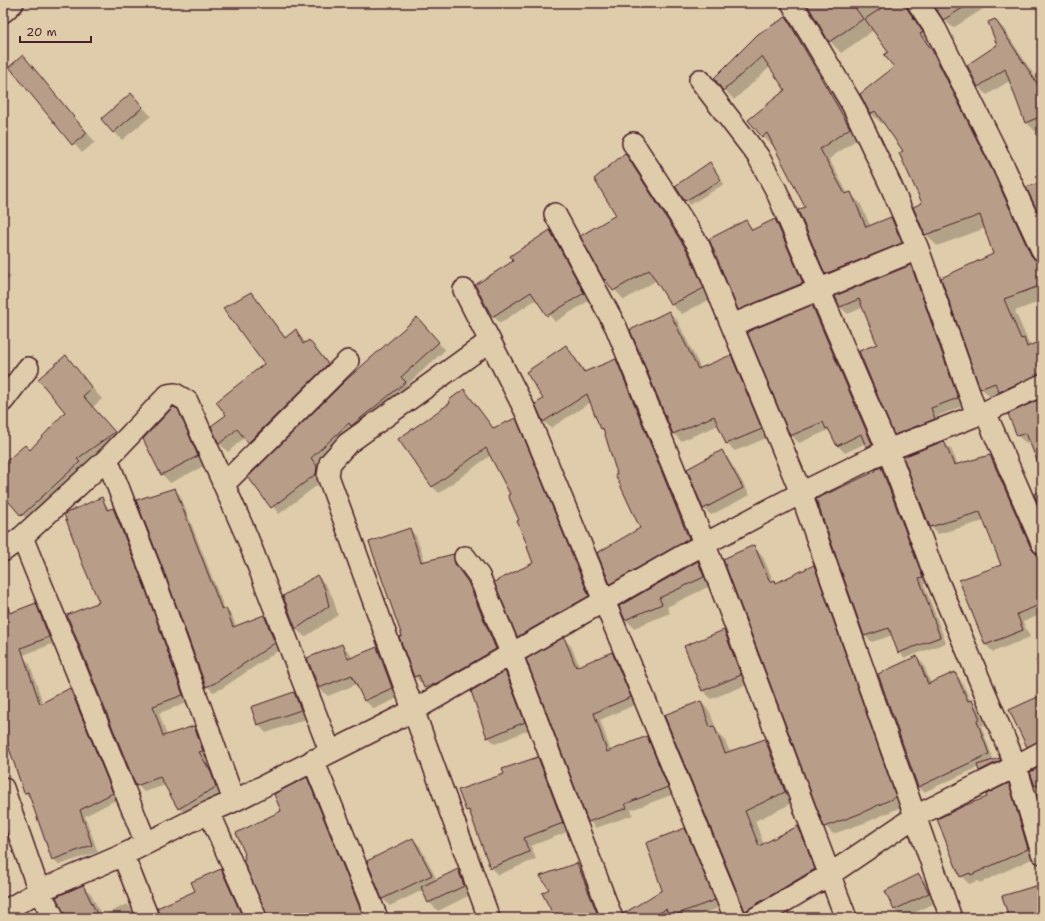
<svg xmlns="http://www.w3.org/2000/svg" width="1045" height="921" font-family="'Shantell Sans',sans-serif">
<rect width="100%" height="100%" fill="#dfccaa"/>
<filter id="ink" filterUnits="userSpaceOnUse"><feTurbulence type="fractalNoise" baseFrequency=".025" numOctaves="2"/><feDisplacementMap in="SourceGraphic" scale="8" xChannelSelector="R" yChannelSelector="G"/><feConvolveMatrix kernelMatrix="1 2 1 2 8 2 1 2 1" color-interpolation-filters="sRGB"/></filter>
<g filter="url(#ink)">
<path fill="#0003" fill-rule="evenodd" d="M807 3H909L933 44 930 46 943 62 1005 187 1040 263H1042V301L1015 311 1030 346 1042 341V388L993 400 981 388 995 255 986 228 937 246 926 234 923 204 905 151 885 123 882 124 871 113 895 67 889 53 874 30 841 53 830 41Z
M934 3H980L983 9 953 28 944 19Z
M786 18 796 28 859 138 829 159 848 194 850 193 860 203 871 227 891 218 901 228 911 252 836 283 826 273 807 207 774 145 773 146 763 136 786 90 770 67 734 100 715 79Z
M995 20 1004 29 1040 84 1042 83V128L1035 131 1026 122 1011 80 987 95 979 87 968 65 998 45Z
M23 56 95 142 82 153 10 67Z
M131 94 151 116 122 140 114 132Z
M625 154 634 164 698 262 712 298 682 314 672 305 657 280 624 300 605 279 618 215Z
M710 164 724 184 690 205 676 186Z
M775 220 779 224 806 287 743 313 739 309 746 221 753 230Z
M550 231 556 238 590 300 555 322 537 299 500 323 493 316 514 261Z
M911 266 918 274 965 405 938 416 942 426 903 442 895 434 879 345 864 307 848 314 840 307Z
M3 269 11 277 3 285Z
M251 293 286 338 296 330 306 343 309 341 317 349 335 373 257 450 245 437 228 452 220 444 212 426 228 415 265 364Z
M812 306 820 314 880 452 875 454 866 443 845 453 837 445 829 430 799 443 791 435 749 332Z
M669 313 677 320 701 369 731 356 739 364 769 437 735 451 727 444 719 425 681 441 673 433Z
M417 318 445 350 407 385 412 390 356 430 317 466 324 474 323 481 279 514 249 477Z
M566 346 586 372 616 360 622 366 695 545 617 590 611 583 641 528 618 474 605 431 591 402 551 428 544 422 537 404 545 399Z
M65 357 102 399 93 407 125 443 32 525 3 493V471L30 451 67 412Z
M464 390 494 429 515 419 522 426 595 602 524 642 518 636 534 564 512 495 491 455 439 493 432 486 452 403ZM518 426H520L592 600 590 601Z
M1042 401V472L1030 441 1026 443 1018 436 1009 415Z
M177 410 186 419 206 465 170 483 162 474Z
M944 442 951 449 958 465 990 456 998 463 1037 555 1042 556V614L1023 622 1030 637 993 652 986 645 1002 566 984 521 938 534 931 527 905 457Z
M722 451 728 458 750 495 711 515 704 509 688 470Z
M881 468 888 474 928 583 924 584 946 643 905 658 899 652 893 635 872 642 865 636 817 500 877 472Z
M174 489 180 495 225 610 232 615 236 627 264 616 270 622 281 649 221 689 213 692 207 686Z
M102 499 110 510 113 509 120 516 190 702 159 713 167 736 194 727 201 734 209 758 206 759 217 780 222 794 186 815 179 808 166 785 144 792 137 785 101 602Z
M409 529 416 536 425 562 453 555 460 562 461 571 475 590 502 656 431 694 423 683H421L415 677 401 638 404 636ZM441 680 442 682 427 688V686Z
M754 547 762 555 774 582 776 584 813 566 821 574 903 806 867 822 833 834 825 826Z
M698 562 707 571 712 585 667 607 670 613 634 628 626 620Z
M317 576 326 585 333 598 338 615 305 637 296 629Z
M35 604 42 610 55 643 18 657 3 629V617Z
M724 631 733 640 749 684 711 699 703 690Z
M564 639 571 646 580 667 612 653 619 660 637 704 600 720 611 752 647 738 654 745 674 794 631 810 633 815 596 828 589 821Z
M342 645 351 654 352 658 377 648 386 656 400 697 374 709 365 701 357 684 328 696 319 688Z
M917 657 923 663 931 684 955 673 960 679 971 701 977 706 985 725 981 726 994 761 999 759 1003 763 984 774 979 767 924 792 918 787 879 675Z
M1042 657V679L1035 660Z
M24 658 30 664 43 704 70 690 76 696 118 799 85 816 98 852 59 865 52 859 31 799 25 793 3 731V665Z
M505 673 512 680 531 729 495 744 488 737 480 717 482 716Z
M294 694 303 702 305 707 261 722V724L306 709 309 718 266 733 258 724Z
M1042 696V750L1035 753 1028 746Z
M701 702 710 712 717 731 723 737 730 752 765 740 775 750 795 802 755 821 764 845 798 827 808 837 824 879 753 918 746 911 665 715Z
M538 758 545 766 570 831 531 846 536 859 498 875 490 867 472 816 467 810 505 775Z
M1042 766V792L1035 786 1031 772Z
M307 779 314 786 368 918H269L282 812Z
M1008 784 1016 792 1036 857 980 883 978 881 969 884 961 876 988 798Z
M685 830 692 837 721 907 693 918H625L663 891Z
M413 839 420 846 437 880 458 870 466 879 472 894 438 911 429 902 423 890 390 906 383 899 368 861Z
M3 846 10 859 3 863Z
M577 864 584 872 603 918H553L550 911 552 910 551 890Z
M221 870 228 878 246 918H160L196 892Z
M919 875 928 884 937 902 903 918 894 909Z
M83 886 91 894 102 916 127 904 134 912 137 918H67Z
M831 915 835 918H824Z"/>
<path fill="#b89e89" stroke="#4a1f2b" d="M808 3H852L863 19 829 42 807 4Z
M889 3H906L908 10 923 32 920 34 932 50 994 174 1031 255 1035 260 1042 262V285L1004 299 1021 339 1024 338 1027 347 1042 340V373L999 392 995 383 980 389 941 278 993 254 980 215 925 235 913 207 922 203 899 153 903 151 875 111 870 114 860 94 894 67 884 55 888 52 865 19Z
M932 3H971L943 20Z
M786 17 850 128 820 149 845 194 851 192 866 227 891 217 902 243 825 274 798 210 805 207 767 133 762 137 748 120 785 90 762 56 723 91 714 78 758 34Z
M995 19 1042 91V116L1025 123 1005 69 978 87 967 65 997 45 988 22Z
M23 55 87 133 72 145 9 67Z
M131 93 143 107 113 133 101 119Z
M625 153 688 252 704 288 671 305 649 270 613 291 605 279 604 280 580 236 616 215 594 179Z
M710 162 721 180 685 201 675 186Z
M1042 182V221L1026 187Z
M775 219 803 283 738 310 709 239 746 220 752 230Z
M550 230 584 293 547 316 531 292 492 317 475 285 513 261 510 256Z
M911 265 958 398 931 408 935 419 894 435 859 351 877 344 859 299 840 307 835 296Z
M251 292 285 338 296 329 303 344 309 340 328 364 248 443 237 429 219 444 211 426 226 415 216 402 264 364 223 308Z
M812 305 872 444 866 447 861 434 837 446 828 428 826 429 823 422 790 436 747 332Z
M669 311 698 369 731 355 762 429 726 444 714 416 673 434 630 330Z
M417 317 439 342 401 377 406 382 351 426 349 423 311 458 317 466 316 474 271 508 248 477 345 381Z
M566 345 584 372 616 359 689 539 610 584 597 553 640 528 615 474H617L603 428 601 429 596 418 587 394 543 422 535 404 543 399 526 372Z
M66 355 92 388 83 396 115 432 77 459 80 462 21 516 3 495V464L25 445 30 450 65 412 38 379Z
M464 389 493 428 516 418 589 596 517 637 494 582 533 563 527 547H528L517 521 519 520 508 495 510 494 486 448 432 487 398 439 450 403 449 400Z
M1042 398V471H1041L1026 433 1017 436 1008 414Z
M173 407 178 409 198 456 161 475 143 439Z
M944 441 954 465 990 455 1031 548 1035 553 1042 555V604L1017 614 1023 630 985 645 959 580 1001 565 980 512 930 527 903 457Z
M722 450 743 488 703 509 687 469Z
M881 467 923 577 919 578 940 637 898 653 889 628 864 636 816 499 876 471 875 470Z
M175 488 222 610 226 608 233 627 264 615 275 643 215 683 206 687 166 577 136 500Z
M1042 491V513L1034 494Z
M102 497 107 510 113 508 144 585 183 695 153 706 163 736 194 726 203 751 199 752 211 772 216 787 178 809 160 777 136 786 67 615 99 602 83 565 64 514Z
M410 528 421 562 454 554 455 564 468 582 496 649 437 683 424 688 419 675 414 677 399 637 402 636 369 542Z
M754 545 770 582 775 580 776 583 814 565 896 797 859 814 824 827 723 559Z
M698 561 704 577 659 598 662 604 625 620 619 606Z
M317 575 325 589 329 606 296 629 283 596Z
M36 603 49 637 21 648 40 704 70 688 113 793 80 810 92 845 52 860 28 792 24 793 3 730V606L7 605 10 613Z
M724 630 741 675 702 691 684 646Z
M564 637 576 667 612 652 631 697 594 713 607 752 647 736 668 787 625 804 627 808 588 822 526 659Z
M342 644 348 659 377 647 392 688 364 701 352 675 319 688 307 658Z
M917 656 928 684 955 672 968 701 972 700 980 719 977 721 989 754 918 787 878 674Z
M505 671 525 722 487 738 471 691Z
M294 692 301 710 257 725 251 707Z
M1042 695V740L1027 747 1009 710Z
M701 701 710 727 714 726 725 753 765 739 785 792 745 811 759 846 798 826 815 869 745 911 664 715Z
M538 757 563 823 524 838 529 852 490 868 469 810 466 811 458 790 504 774 502 769Z
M1000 758 1001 760 979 771 977 765Z
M1042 766V784L1035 786 1030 772Z
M307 777 364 918H268L243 860 245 859 244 855 245 854 236 833 281 811 274 794Z
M1009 783 1028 849 971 875 970 873 960 877 937 819 966 805 987 797 986 794Z
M685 828 715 900 669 917 666 909 651 918H624L623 914 662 890 646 843Z
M413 838 432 875 382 899 367 861Z
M577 863 599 918H555L542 893 549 889 540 876Z
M221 869 243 918H160L157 908 195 891 191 882Z
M458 869 464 886 428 903 421 887Z
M919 874 929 893 894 910 885 891Z
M1042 884V918H1009L1002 896Z
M83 885 99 918H66L56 897Z"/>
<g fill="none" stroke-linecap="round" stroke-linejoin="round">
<g stroke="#4a1f2b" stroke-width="24">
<path id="street" d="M792 3 853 106 891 186 918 249 977 415
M918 3 936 30 1005 169 1042 250
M3 12 13 3
M700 80 758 156 776 190 888 450 931 565 1016 766 1042 752
M633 143 699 246 801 493 951 918
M555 214 616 327 705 545 846 918
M464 290 526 412 735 918
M732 325 918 249
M3 401 28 368
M985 412 1042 543
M107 459 155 581 234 801
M224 484 348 361
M22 537 146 843
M3 551 22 537 107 459 168 395 175 394 187 401 247 537 330 751
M465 557 479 576 512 655 612 918
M313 760 377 918
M3 788 39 891 123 855 209 812 234 801 414 710 682 556 801 493 888 450 985 412 1042 385
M209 812 256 918
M123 855 148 918
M3 912 39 891 54 918
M489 918 328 476 330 463 347 444 490 341
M756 918 829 875 916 816 1016 766 1042 853"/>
</g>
<use href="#street" stroke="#dfccaa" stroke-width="21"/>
</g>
</g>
<rect width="1045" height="921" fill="none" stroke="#dfccaa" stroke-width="16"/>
<rect x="8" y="8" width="1029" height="905" fill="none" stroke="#4a1f2b" stroke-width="1.5" filter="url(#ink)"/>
<path d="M20 36v6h71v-6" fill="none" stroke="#4a1f2b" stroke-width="2"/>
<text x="26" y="36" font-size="12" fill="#4a1f2b" stroke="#dfccaa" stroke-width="3" paint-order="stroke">20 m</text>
</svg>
